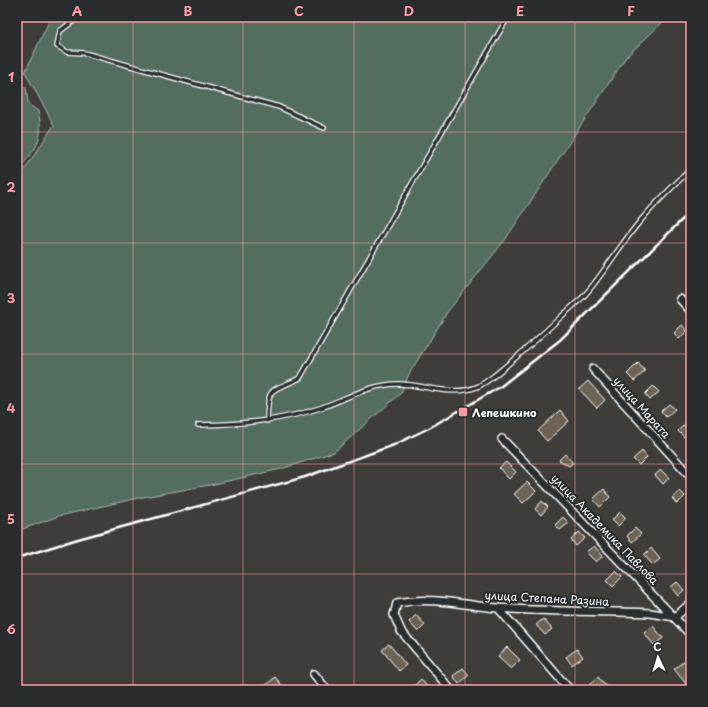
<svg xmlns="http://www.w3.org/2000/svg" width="708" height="707" font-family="'Playpen Sans',sans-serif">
<rect width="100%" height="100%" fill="#3e3d39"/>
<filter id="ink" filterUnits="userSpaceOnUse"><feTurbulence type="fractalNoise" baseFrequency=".025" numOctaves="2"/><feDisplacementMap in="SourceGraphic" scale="8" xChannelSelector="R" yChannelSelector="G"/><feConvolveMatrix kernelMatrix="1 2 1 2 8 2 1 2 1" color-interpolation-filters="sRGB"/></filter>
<g filter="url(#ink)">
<path fill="#536e5e" stroke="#a9b6ae" d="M51 17H668L626 57 505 240 448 311 409 374 401 393 334 452 281 469 210 485 138 498 59 516 17 531V181L54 125 25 72Z
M17 87H26L28 104 38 111C45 140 36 149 17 171Z"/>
<path fill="#6d6354" stroke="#fff" d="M682 325 687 331 679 339 674 333Z
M638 363 645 371 634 381 627 374Z
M588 381 605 400 597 408 579 389Z
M653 386 659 392 650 400 645 394Z
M669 404 675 409 666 417 661 411Z
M560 410 569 421 547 441 538 431Z
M688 421 691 425V431L684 437 678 431Z
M642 451 647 457 639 465 633 459Z
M565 454 573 463 569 466 559 460Z
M506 462 516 472 509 479 499 468Z
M661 470 669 478 663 484 655 475Z
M527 482 536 491 523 503 514 494Z
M604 489 610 497 600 507 593 499Z
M680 491 685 496 677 504 672 498Z
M542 501 548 507 541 515 535 509Z
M620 512 626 518 618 526 612 520Z
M563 517 569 523 560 530 555 525Z
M635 528 641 534 632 542 627 536Z
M579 532 585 538 576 546 571 540Z
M594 546 603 556 596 562 586 552Z
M651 548 660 559 653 565 644 555Z
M616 571 622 577 613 586 607 580Z
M677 582 684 590 678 596 671 587Z
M416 615 425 625 418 632 409 622Z
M543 619 552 629 545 635 536 625Z
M653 626 663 638 654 645 644 633Z
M389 644 406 665 399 671 382 650Z
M507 647 520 660 511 669 498 657Z
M577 649 583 657 572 665 566 657Z
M684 661 691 670V690H686L683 687 686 684 674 669Z
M463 668 469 675 459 684 453 676Z
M275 677 286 690H261Z
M598 677 607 687 603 690H593L589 685Z
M421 679 430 690H418L414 686Z"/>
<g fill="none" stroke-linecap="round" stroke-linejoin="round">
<g stroke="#fff" stroke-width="6">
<path id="lane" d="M79 17 60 31 57 46 67 52 84 53 279 107 324 128
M267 421C268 384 270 393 300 378L508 17
M198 425C241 424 282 421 323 407 348 398 371 384 398 384 425 384 453 398 479 386 492 379 502 369 513 360 537 340 559 318 583 297 603 275 618 248 637 225 653 205 672 187 691 169"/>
</g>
<g stroke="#fff" stroke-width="10">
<path id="street" d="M680 299 691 311
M593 369 691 477
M502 439 691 635
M498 608 570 690
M314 674 327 690
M451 690 401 631 394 615 397 603C431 596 464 605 497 608 548 612 600 611 650 613L675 617 691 603"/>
</g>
<use href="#lane" stroke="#2a2d2e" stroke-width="3.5"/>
<use href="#street" stroke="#2a2d2e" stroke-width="7"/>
<path stroke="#fff" stroke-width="2.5" d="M17 558 78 539 305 477 394 445 429 428 500 387 560 340 691 211"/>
</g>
</g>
<path fill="none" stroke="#ff9aa2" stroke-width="1" stroke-opacity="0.55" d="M133 17V690M243 17V690M354 17V690M465 17V690M575 17V690M17 132H691M17 243H691M17 354H691M17 464H691M17 574H691"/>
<rect fill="#ff9aa2" stroke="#2a2d2e" stroke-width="1.5" x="458" y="407" width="10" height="10" rx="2"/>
<g text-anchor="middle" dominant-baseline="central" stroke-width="4" stroke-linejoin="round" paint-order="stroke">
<g font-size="11" fill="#fff" stroke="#2a2d2e">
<text transform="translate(642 407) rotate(48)">улица Марата</text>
<text transform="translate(605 529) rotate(46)">улица Академика Павлова</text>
<text transform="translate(547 598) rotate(3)">улица Степана Разина</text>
</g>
<g font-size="11" font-weight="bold" fill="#fff" stroke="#2a2d2e" text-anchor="start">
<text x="472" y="412">Лепешкино</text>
</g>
</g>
<rect width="708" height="707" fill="none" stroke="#2a2d2e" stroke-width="44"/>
<g transform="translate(658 657) rotate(356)" stroke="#2a2d2e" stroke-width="3" paint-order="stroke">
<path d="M0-3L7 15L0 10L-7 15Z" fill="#ffffff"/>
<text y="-6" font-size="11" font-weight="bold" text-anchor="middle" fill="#ffffff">С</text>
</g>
<rect x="22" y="22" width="664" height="663" fill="none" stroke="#ff9aa2" stroke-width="1.5"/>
<g font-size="13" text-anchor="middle" font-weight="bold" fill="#ff9aa2">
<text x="77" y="16">A</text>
<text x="188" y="16">B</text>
<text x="299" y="16">C</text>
<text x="409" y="16">D</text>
<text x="520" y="16">E</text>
<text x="631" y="16">F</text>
<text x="11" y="82">1</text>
<text x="11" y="192">2</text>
<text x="11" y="303">3</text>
<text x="11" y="413">4</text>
<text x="11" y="524">5</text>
<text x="11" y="634">6</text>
</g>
</svg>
